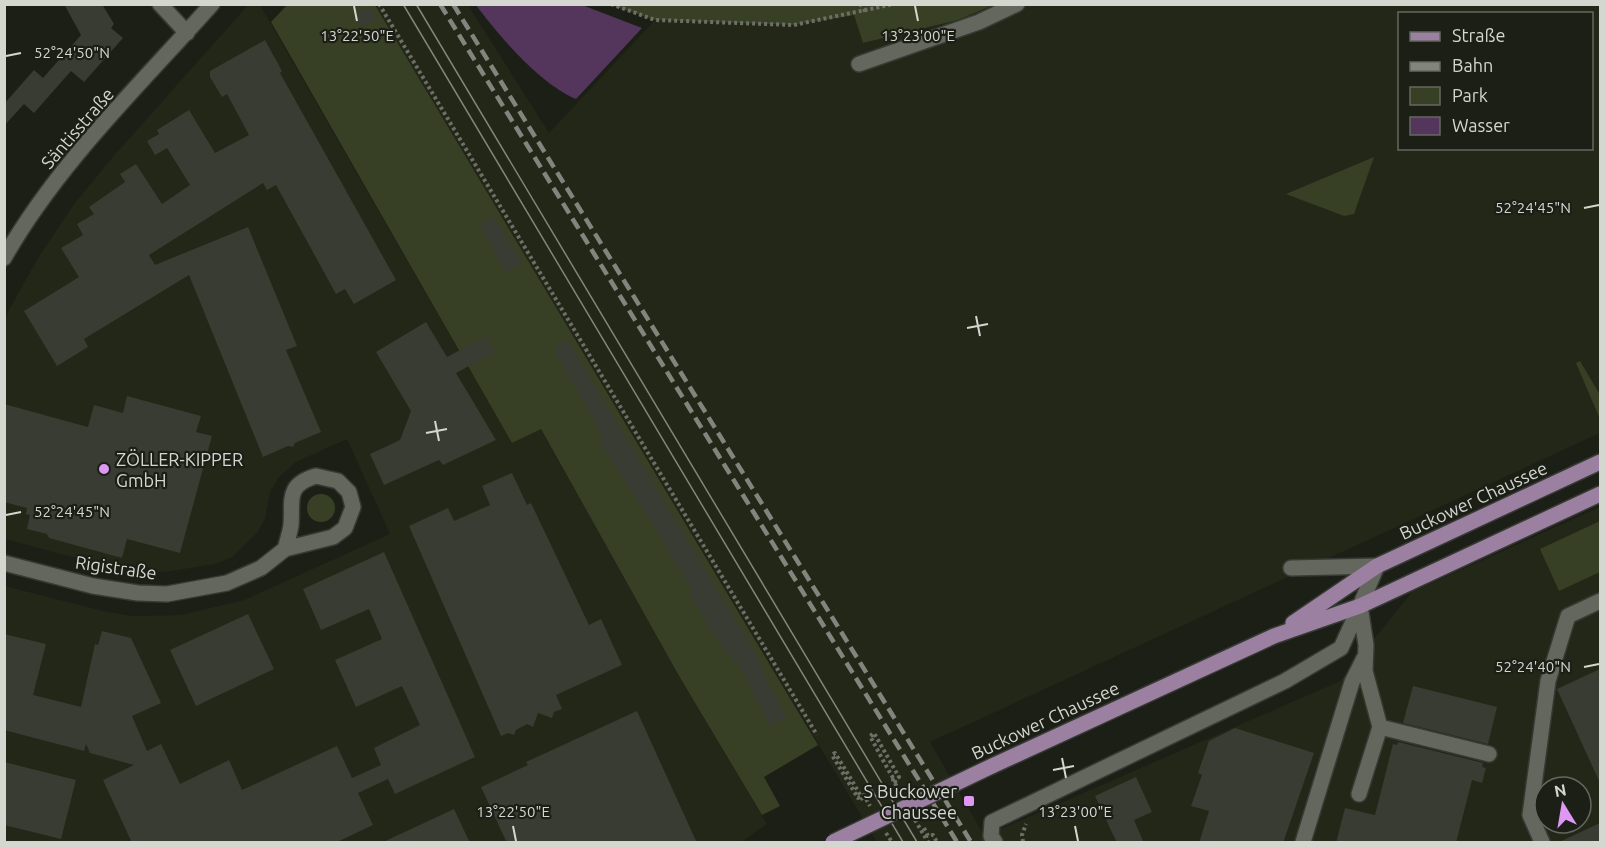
<svg xmlns="http://www.w3.org/2000/svg" width="1605" height="847" font-family="Ubuntu,sans-serif">
<rect width="100%" height="100%" fill="#1c1f16"/>
<path fill="#222718" fill-rule="evenodd" d="M993 4 1600 5V433L930 742 988 842H877L375 5H468L549 133 655 20 794 25 854 14 863 43 958 20ZM1400 14H1592V148H1400Z
M248 5H260L512 443 540 428 679 676 767 824 741 842H5V586L107 612 134 616 181 615 244 600 390 534 347 439 296 462 279 477 270 492 265 519 257 533 232 557 215 564 165 572 122 570 5 539 4 322 9 310 38 258 74 204 111 159Z
M1600 507V842H1001L994 832 1340 681 1412 592ZM1545 787H1581V823H1545Z"/>
<path fill="#374024" d="M287 5H375L818 745 764 777 780 806 762 815 679 676 541 429 512 443 271 22Z
M611 5 993 4V5L958 20 863 43 854 15 794 25 655 20Z
M1374 157 1354 214 1344 216 1286 194Z
M1580 361 1600 395V419L1576 363Z
M307 508a14 14 0 1 1 28 0a14 14 0 1 1-28 0Z
M1600 521V572L1559 591 1540 549Z"/>
<path fill="#54365d" d="M476 5H582L642 28 576 99C540 84 499 36 476 5Z"/>
<path fill="#383c32" d="M64 4H102L114 24 111 28 123 38 84 82 71 71 34 113 24 104 4 126V104L34 70 43 78 81 35Z
M369 7 376 19 362 28 354 15Z
M265 40 282 71 280 73 396 280 354 304 345 289 336 294 276 185 267 190 263 183 149 255 155 265 248 227 297 346 286 350 321 432 295 443 293 447 288 446 263 457 189 275 84 339 88 347 57 366 24 311 79 277 61 248 83 235 77 224 94 214 89 207 125 182 120 174 136 164 162 204 190 185 167 148 155 155 147 141 159 134 157 130 189 110 215 153 249 135 227 94 222 97 210 77V71Z
M494 217 522 263 506 273 480 225Z
M426 322 447 357 486 336 495 352 456 373 496 440 443 465 439 460 384 485 370 454 400 440 411 411 376 352Z
M567 339 755 652 768 684 787 717 770 726 738 663 735 665 713 633 689 594 693 592 646 513 599 441 604 438 553 348Z
M127 396 201 416 196 432 212 436 180 553 127 539 122 558 49 538 47 534 27 529 30 515 26 514 27 508 4 502V404L88 427 94 405 123 413Z
M512 473 527 505 531 503 589 625 601 619 622 665 556 695 562 709 554 712 552 718 538 713 533 727 527 724 516 730 514 735 508 733 501 736 409 526 448 508 454 521 490 505 482 486Z
M384 552 475 757 395 794 388 779 358 793 373 825 335 843H132L103 780 134 765 90 753 86 744 84 751 4 730V634L46 644 33 695 81 707 95 644 98 645 102 631 131 638 161 703 132 716 147 751 161 744 180 784 229 760 242 790 337 746 352 778 381 765 374 748 420 725 402 686 356 707 335 660 382 639 369 609 321 630 303 589Z
M248 614 274 669 196 706 170 650Z
M1600 669V783L1557 689Z
M1413 686 1497 707 1488 744 1403 723Z
M637 711 697 843H507L481 787 528 765 526 762Z
M1235 728 1314 753 1283 843H1199L1209 811 1191 806 1202 775 1198 773 1209 741Z
M1398 742 1483 763 1482 767 1486 768 1482 783 1472 780 1456 843H1336L1345 808 1375 815 1393 744 1397 745Z
M4 762 76 780 61 839 4 825Z
M1136 777 1152 812 1134 820 1144 843H1117L1095 796Z
M454 809 470 843H381Z
M1600 823V843H1557Z"/>
<g fill="none" stroke-linecap="round" stroke-linejoin="round">
<g stroke="#373a34" stroke-width="18">
<path id="minor" d="M160 4 187 33
M859 64 979 22 1017 4
M4 258C58 163 140 85 212 4
M4 563 93 586 138 593 167 594 227 583 261 568 285 549 333 537 345 528 353 507 349 492 338 481 316 476C285 485 293 501 291 525 290 533 287 541 285 549
M1291 568 1377 566 1360 606 1366 645 1365 671 1380 727 1359 794
M1380 727 1489 754
M995 842 991 836 992 822 1285 681 1341 648 1360 606
M1303 842 1352 682 1364 658
M1542 842 1530 815 1548 681 1568 616 1600 601"/>
</g>
<g stroke="#373a34" stroke-width="18">
<path id="major" d="M1293 623 1377 566 1600 462
M992 766 1274 636 1360 606 1600 494"/>
</g>
<path stroke="#6d6f67" stroke-width="4" stroke-dasharray="3 3" stroke-linecap="butt" d="M379 4 817 735
M611 4 655 20 794 25 894 4
M860 4 866 12
M896 783C887 768 878 751 870 736L874 733 899 777 893 780 900 792
M863 800C854 784 845 769 835 753L832 755 858 798 864 795 870 806
M915 820 928 842
M924 828 928 836 933 835 937 842
M886 833 892 842
M1023 842 1022 835 1026 824"/>
<use href="#minor" stroke="#64675d" stroke-width="15"/>
<use href="#major" stroke="#9b80a1" stroke-width="15"/>
<path stroke="#82857d" stroke-width="1.5" d="M403 4 903 842
M416 4 917 842"/>
<path stroke="#82857d" stroke-width="4.5" stroke-dasharray="12 6" stroke-linecap="butt" d="M440 4 957 842
M453 4 971 842"/>
<g stroke="#373a34" stroke-width="18" stroke-linecap="butt">
<path id="major-bridge" d="M833 842 992 766"/>
</g>
<use href="#major-bridge" stroke="#9b80a1" stroke-width="15"/>
</g>
<path fill="none" stroke="#d4d6d0" stroke-width="2" d="M354 6 357 21M915 6 918 21M6 56 21 53M1584 208 1599 205M976 316 980 336M967 328 988 324M435 421 439 441M426 433 447 429M6 515 21 512M1584 667 1599 664M1062 758 1066 778M1053 770 1074 766M513 826 516 841M1075 826 1078 841"/>
<g fill="#de98f3" stroke="#1c1f16" stroke-width="2">
<circle cx="104" cy="469" r="6"/>
<rect x="963" y="795" width="12" height="12" rx="3"/>
</g>
<g text-anchor="middle" dominant-baseline="central" stroke-width="4.5" stroke-linejoin="round" paint-order="stroke">
<g font-size="18" fill="#d4d6d0" stroke="#1c1f16">
<text transform="translate(77 128) rotate(-49)">Säntisstraße</text>
<text transform="translate(1473 500) rotate(-25)">Buckower Chaussee</text>
<text transform="translate(116 567) rotate(8)">Rigistraße</text>
<text transform="translate(1045 720) rotate(-25)">Buckower Chaussee</text>
</g>
<g font-size="18" fill="#d4d6d0" stroke="#1c1f16" text-anchor="start">
<text x="116" y="459">ZÖLLER-KIPPER<tspan x="116" dy="21">GmbH</tspan></text>
<text x="957" y="791" text-anchor="end">S Buckower<tspan x="957" dy="21">Chaussee</tspan></text>
</g>
</g>
<g font-size="15" text-anchor="middle" fill="#d4d6d0" stroke="#1c1f16" stroke-width="4.5" stroke-linejoin="round" paint-order="stroke">
<text x="357" y="41">13°22'50"E</text>
<text x="918" y="41">13°23'00"E</text>
<text x="72" y="58">52°24'50"N</text>
<text x="1533" y="213">52°24'45"N</text>
<text x="72" y="517">52°24'45"N</text>
<text x="1533" y="672">52°24'40"N</text>
<text x="513" y="817">13°22'50"E</text>
<text x="1075" y="817">13°23'00"E</text>
</g>
<rect width="1605" height="847" fill="none" stroke="#d4d6d0" stroke-width="12"/>
<rect x="1398" y="12" width="195" height="138" fill="#1c1f16" stroke="#666860" stroke-width="1.5"/>
<rect x="1410" y="32" width="30" height="9" fill="#9b80a1" stroke="#666860" stroke-width="1.5"/>
<text x="1452" y="42" font-size="18" fill="#d4d6d0">Straße</text>
<rect x="1410" y="62" width="30" height="9" fill="#82857d" stroke="#666860" stroke-width="1.5"/>
<text x="1452" y="72" font-size="18" fill="#d4d6d0">Bahn</text>
<rect x="1410" y="87" width="30" height="18" fill="#374024" stroke="#666860" stroke-width="1.5"/>
<text x="1452" y="102" font-size="18" fill="#d4d6d0">Park</text>
<rect x="1410" y="117" width="30" height="18" fill="#54365d" stroke="#666860" stroke-width="1.5"/>
<text x="1452" y="132" font-size="18" fill="#d4d6d0">Wasser</text>
<g transform="translate(1563 805) rotate(349)"><circle r="28" fill="#1c1f16" stroke="#666860" stroke-width="1.5"/>
<path d="M0-4.5L10 22L0 15L-10 22Z" fill="#de98f3"/>
<text y="-9" font-size="16" font-weight="bold" text-anchor="middle" fill="#d4d6d0">N</text>
</g>
</svg>
